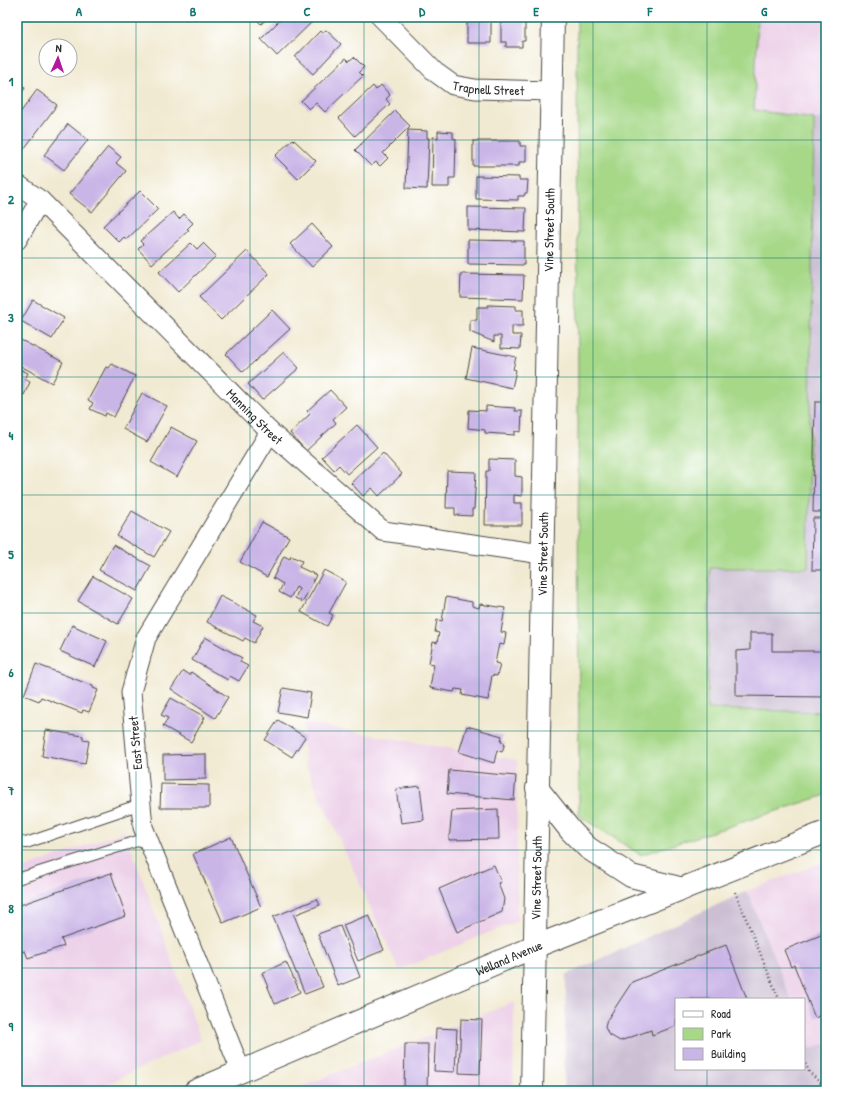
<svg xmlns="http://www.w3.org/2000/svg" width="843" height="1108" font-family="'Patrick Hand',sans-serif">
<rect width="100%" height="100%" fill="#fff"/>
<filter id="ink" filterUnits="userSpaceOnUse"><feTurbulence type="fractalNoise" baseFrequency=".025" numOctaves="2"/><feDisplacementMap in="SourceGraphic" scale="8" xChannelSelector="R" yChannelSelector="G"/><feConvolveMatrix kernelMatrix="1 2 1 2 8 2 1 2 1" color-interpolation-filters="sRGB"/></filter>
<filter id="wash" filterUnits="userSpaceOnUse"><feTurbulence type="fractalNoise" baseFrequency=".012" numOctaves="4" result="noise"/><feDisplacementMap in="SourceGraphic" scale="16" xChannelSelector="R" yChannelSelector="G"/><feGaussianBlur stdDeviation="0.9" result="paint"/><feColorMatrix in="noise" values="0 0 0 0 0 0 0 0 0 0 0 0 0 0 0 0 0 1.4 0 .05"/><feComposite in="paint" operator="in"/></filter>
<g filter="url(#wash)">
<rect width="100%" height="100%" fill="#f1ead2"/>
<path fill="#edd1e9" d="M758 17H826V119H814L754 110Z
M303 723 517 760V921L399 970 305 764Z
M125 831 201 1040 92 1091H17V871Z
M826 861V1043L811 1049 804 1031V999H791L747 891Z
M514 1002 513 1091H290Z"/>
<path fill="#ccbfd4" d="M814 119H826V712L707 710 710 568H808Z
M747 891 791 999H676V1069H804V1031L811 1049 826 1043V1091H564L566 975Z"/>
<path fill="#a6d888" stroke="#68825a" d="M577 17H758L754 110 814 119 808 568H710L707 709 826 712V795L641 855 579 816Z"/>
<g id="blocks">
<path fill="#cab5e7" d="M254 17H269L261 24Z
M283 17H317L277 56 261 39Z
M467 17H491V43H467Z
M501 17H525V41H522V47H506V42H501Z
M326 30 341 44 313 74 295 57 320 31 322 33Z
M354 57 364 67 359 72 363 76 325 112 316 103 309 109 301 101 346 58 349 61Z
M17 82 25 88 17 99Z
M381 85 390 95 386 99 390 104 355 136 339 118 373 86 376 90Z
M37 90 57 105 21 153 17 149V117Z
M395 111 410 126 383 153 388 158 380 166 376 162 371 166 355 150Z
M68 124 88 140 64 170 44 155Z
M408 130 427 131V138H429L427 189 406 188Z
M438 131 453 132V138L456 139 455 178H449V187H432L433 137 438 138Z
M293 139 316 161 298 179 275 156Z
M473 141H520V146H526V162H519V166H473Z
M108 147 121 157 116 163 126 171 92 212 69 194Z
M476 176 519 177V180H528L527 193H525L524 196H518V200L476 199Z
M140 191 158 209 126 240 124 237 119 242 103 226Z
M468 207 526 208 525 232 468 230Z
M173 212 179 219 184 214 193 223 187 229 189 230 152 264 138 249 143 244 140 241Z
M312 224 333 247 312 267 290 244Z
M468 240 524 241V265L468 264Z
M191 243 197 249 203 243 216 256 178 292 159 272Z
M247 251 269 274 221 320 199 297Z
M461 274 524 275 523 299 460 297Z
M33 300 64 318 52 339 21 321Z
M488 305 516 306V310H523V326H512V335H521L520 349 501 348V336H494V342L470 332V320H477V307H488Z
M272 310 290 329 243 372 226 354Z
M17 338 63 362 52 383 17 364Z
M472 348 516 357 513 369 516 370 512 388 466 378Z
M284 352 299 368 262 400 248 384Z
M112 364 135 376 114 417 106 413 105 416 90 409 93 403 88 400 106 367 109 368Z
M17 368 28 373 25 379 30 382 24 395 17 391Z
M330 390 346 407 333 419 336 423 306 451 290 433 310 414 307 411Z
M142 393 167 406 147 442 123 429Z
M815 402H826V512H813Z
M486 406 515 408V411H522L521 432 515 431V435L485 433V430L468 428 469 410 486 411Z
M357 425 377 447 347 474 339 465 334 470 322 457Z
M171 427 197 441 177 477 151 462Z
M383 453 402 474 379 496 372 488 363 496 351 483Z
M489 459 515 460V476L522 477V496L514 495V503H522V525H485L486 471H489Z
M447 471 476 472 474 509H472V516L455 515V508H446Z
M132 511 169 532 154 557 117 536Z
M813 518H826V570H812Z
M262 522 289 537 267 577 240 562Z
M113 545 151 566 137 591 99 570Z
M284 556 290 559 291 556 302 561 299 567 316 575 303 602 295 598 299 589 296 587 290 598 279 592 283 584 273 578Z
M324 570 346 582 329 613 333 615 327 626 301 612Z
M93 576 133 599 118 624 78 601Z
M220 596 257 615 253 621 263 626 254 643 245 638 243 641 207 622Z
M446 597 472 602V606L479 608 480 604 505 608 501 632 506 633 504 645 499 644 495 663 500 664 497 676 492 675 488 700 462 695 463 690 455 689 454 692 430 688 434 664 429 663 433 642 437 643 439 633 435 632 437 620 442 621Z
M72 625 107 641 95 667 60 651Z
M750 633H772V651H826V697L736 696V651L750 650Z
M205 637 242 658 240 662 248 666 239 681 230 676 228 680 192 660Z
M36 664 93 686V688L98 690 89 712 83 710 82 713 41 697 39 701 24 695Z
M183 671 189 675 191 672 228 697 215 718 171 689Z
M283 688 311 693 307 717 278 712Z
M171 698 205 717 191 742 163 726 168 718 161 715Z
M278 720 305 737 292 757 265 740Z
M467 726 502 736 501 742 505 743 502 752 497 750 494 763 459 752Z
M46 730 83 736V740L89 741 85 764 42 756Z
M206 754V779L163 780V755Z
M449 770 516 776 514 800 447 794Z
M161 784 209 785V808H160Z
M420 786 424 820 401 823 396 789Z
M498 809 499 839 449 840 452 811Z
M231 837 261 907 223 923 193 854Z
M494 865 501 882 498 883 504 899 502 912 457 932 439 889Z
M111 873 126 916 61 939 64 946 28 958 25 951 17 953V906Z
M317 899 320 905 294 915 323 987 305 994 273 917Z
M369 915 384 950 358 961 343 925Z
M340 926 360 977 338 986 318 934Z
M826 933V1013L815 1018 794 965 791 967 784 950Z
M726 945 747 999H676V1026L652 1035 651 1030 620 1041 608 1034 605 1027 607 1020 632 982Z
M286 962 300 992 275 1004 262 973Z
M461 1019 482 1020 480 1074 459 1073Z
M436 1028 457 1029 455 1072 434 1071Z
M405 1044H428L427 1091H404Z"/>
</g>
</g>
<g filter="url(#ink)">
<use href="#blocks" fill-opacity="0" stroke="#494844" stroke-width="1"/>
<g fill="none" stroke-linecap="round" stroke-linejoin="round">
<g stroke="#494844" stroke-width="12">
<path id="service" d="M17 841 26 843 141 804
M17 879 147 838"/>
</g>
<g stroke="#494844" stroke-width="21">
<g id="minor">
<path id="s1" d="M381 17 435 72 453 85 475 89 552 91"/>
<path id="s2" d="M17 184 40 200 270 432 383 531 542 554"/>
<path d="M17 240 40 200"/>
<path d="M241 1071 143 827 131 692 146 638 270 432"/>
</g>
</g>
<g stroke="#494844" stroke-width="24">
<g id="tertiary">
<path id="s3" d="M532 1091 553 17"/>
</g>
</g>
<g stroke="#494844" stroke-width="24">
<g id="secondary">
<path d="M537 788 571 831 588 848 631 876 683 889"/>
<path id="s4" d="M195 1091 534 947 826 832"/>
</g>
</g>
<path stroke="#494844" stroke-width="2.5" stroke-dasharray="1 3" stroke-linecap="butt" d="M735 892 779 999
M804 1060 809 1072 826 1088"/>
<use href="#service" stroke="#fff" stroke-width="10"/>
<use href="#minor" stroke="#fff" stroke-width="19"/>
<use href="#tertiary" stroke="#fff" stroke-width="22"/>
<use href="#secondary" stroke="#fff" stroke-width="22"/>
</g>
</g>
<path fill="none" stroke="#0f766e" stroke-width="1" stroke-opacity="0.55" d="M136 17V1091M250 17V1091M364 17V1091M479 17V1091M593 17V1091M707 17V999M17 140H826M17 258H826M17 377H826M17 495H826M17 613H826M17 731H826M17 850H826M17 968H826M707 1069V1091"/>
<g text-anchor="middle" dominant-baseline="central" stroke-width="4" stroke-linejoin="round" paint-order="stroke">
<g font-size="13" fill="#2b2b2b" stroke="#fff">
<text stroke="none"><textPath href="#s1" startOffset="135">Trapnell Street</textPath></text>
<text stroke="none"><textPath href="#s3" startOffset="861">Vine Street South</textPath></text>
<text stroke="none"><textPath href="#s2" startOffset="333">Manning Street</textPath></text>
<text stroke="none"><textPath href="#s3" startOffset="537">Vine Street South</textPath></text>
<text transform="translate(135 743) rotate(-95)">East Street</text>
<text stroke="none"><textPath href="#s3" startOffset="213">Vine Street South</textPath></text>
<text stroke="none"><textPath href="#s4" startOffset="341">Welland Avenue</textPath></text>
</g>
</g>
<rect width="843" height="1108" fill="none" stroke="#fff" stroke-width="44"/>
<rect x="675" y="998" width="130" height="72" fill="#ffffff" stroke="#aaaaaa"/>
<rect x="683" y="1011" width="20" height="6" fill="#ffffff" stroke="#aaaaaa"/>
<text x="711" y="1018" font-size="12" fill="#2b2b2b">Road</text>
<rect x="683" y="1028" width="20" height="12" fill="#a6d888" stroke="#aaaaaa"/>
<text x="711" y="1038" font-size="12" fill="#2b2b2b">Park</text>
<rect x="683" y="1048" width="20" height="12" fill="#cab5e7" stroke="#aaaaaa"/>
<text x="711" y="1058" font-size="12" fill="#2b2b2b">Building</text>
<g transform="translate(58 58) rotate(3)"><circle r="19" fill="#ffffff" stroke="#aaaaaa"/>
<path d="M0-3L7 15L0 10L-7 15Z" fill="#b5179e"/>
<text y="-6" font-size="11" font-weight="bold" text-anchor="middle" fill="#2b2b2b">N</text>
</g>
<rect x="22" y="22" width="799" height="1064" fill="none" stroke="#0f766e" stroke-width="1.5"/>
<g font-size="13" text-anchor="middle" font-weight="bold" fill="#0f766e">
<text x="79" y="16">A</text>
<text x="193" y="16">B</text>
<text x="307" y="16">C</text>
<text x="422" y="16">D</text>
<text x="536" y="16">E</text>
<text x="650" y="16">F</text>
<text x="764" y="16">G</text>
<text x="11" y="86">1</text>
<text x="11" y="204">2</text>
<text x="11" y="322">3</text>
<text x="11" y="440">4</text>
<text x="11" y="559">5</text>
<text x="11" y="677">6</text>
<text x="11" y="795">7</text>
<text x="11" y="913">8</text>
<text x="11" y="1031">9</text>
</g>
</svg>
